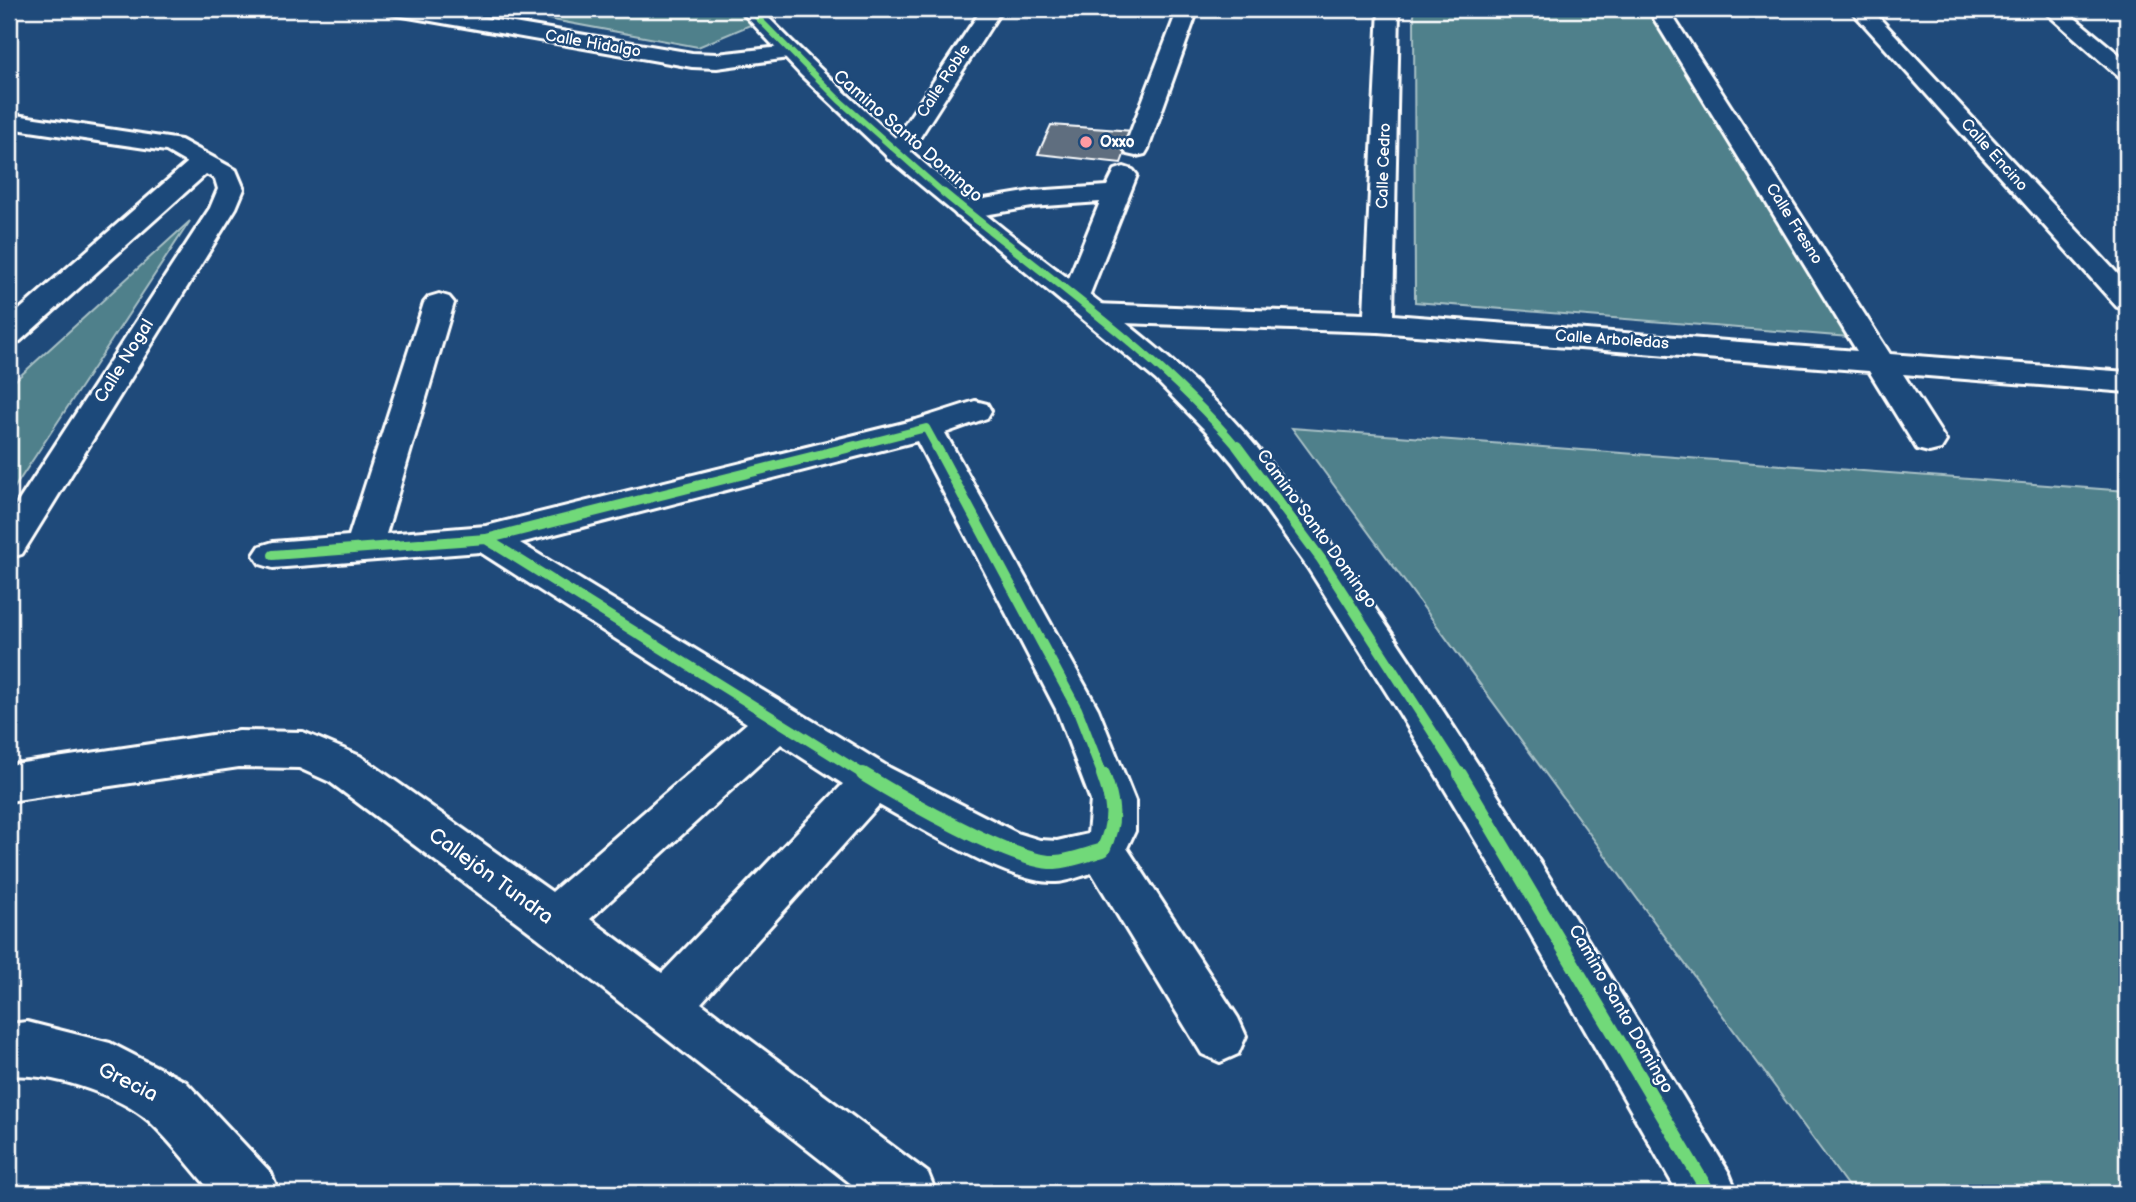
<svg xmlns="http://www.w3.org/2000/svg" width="2136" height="1202" font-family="'Balsamiq Sans',sans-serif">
<rect width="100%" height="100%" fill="#1f4a7a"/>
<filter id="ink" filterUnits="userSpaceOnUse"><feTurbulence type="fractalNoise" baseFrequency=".0143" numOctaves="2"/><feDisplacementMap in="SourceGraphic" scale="14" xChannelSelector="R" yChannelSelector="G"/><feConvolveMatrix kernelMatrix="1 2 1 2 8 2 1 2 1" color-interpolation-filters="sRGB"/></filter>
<g filter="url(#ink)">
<path fill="#50808b" stroke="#a8c0c5" stroke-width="2" d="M494 9H747L760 21 698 47Z
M1414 9H1653L1862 338 1415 302Z
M190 221 9 496V386Z
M1292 428 2127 491V1193H1853Z"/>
<path fill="#5f6e7f" stroke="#fff" stroke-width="2" d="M1051 125 1133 131 1121 163 1038 154Z"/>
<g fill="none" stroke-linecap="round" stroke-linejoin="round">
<g stroke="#fff" stroke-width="6">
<path id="minor" d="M387 9H431L692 53 717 54 789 46 797 47 800 52 797 57 789 58 717 68 692 67 397 15 390 13Z
M982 9H1002L906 159 897 161 888 159 885 154Z
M1178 9H1198L1148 149 1145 154 1136 156 1127 154 1124 149Z
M1379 9H1399L1393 315 1857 351 1648 9H1668L1890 354 2127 372V392L1903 374 1946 441 1941 449 1929 452 1917 449 1869 371 1378 332 1095 322 1085 319 1080 313 1085 307 1095 304 1364 314Z
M1850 9H1871L2127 284V310L2117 307Z
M2042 9H2064L2127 61V79L2119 77Z
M9 114 181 140 236 170 244 189 236 208 22 554 9 558V516L210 208 218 189 215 179 206 174 20 341 9 344V319L187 163 166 151 9 128Z
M1124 167 1133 170 1137 175 1086 304 1076 307 1066 304 1061 298 1100 202 1032 207 966 218 957 216 953 210 957 204 966 202 1032 191 1107 186 1115 170Z
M439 294 449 297 454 303 386 534 486 526 916 420 975 401 987 404 991 411 987 418 945 433 1098 709 1135 801V831L1127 848 1238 1018 1246 1036 1238 1054 1220 1062 1202 1054 1092 873C1080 876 1067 882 1056 882 1011 885 921 828 879 805L701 1003 928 1173 936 1193H863L537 937 330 782 299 768 239 767 9 801V765L239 731 303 732 360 756 552 892 747 723 480 552 273 568 260 564 254 555 260 546 273 542 349 536 424 303 429 297ZM917 441 1056 709 1091 801 1088 834 1057 841 1040 840 1017 833 890 768 520 543ZM781 744 843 784 662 973 590 919Z
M27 1022 110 1043 186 1082 271 1173 279 1193H213C192 1170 172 1142 149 1121 118 1094 49 1072 9 1076V1024Z"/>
</g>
<g stroke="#fff" stroke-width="6">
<path id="tertiary" d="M739 9H760C837 88 919 162 1005 230 1082 290 1163 345 1230 417 1301 494 1358 583 1416 670 1526 835 1627 1004 1729 1173L1737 1193H1678L1511 900 1400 714 1308 568 1233 463 1206 431 1156 380 893 162 801 75Z"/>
</g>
<use href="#minor" fill="#1f4a7a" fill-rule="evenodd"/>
<use href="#tertiary" fill="#1f4a7a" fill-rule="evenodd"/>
<g stroke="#1f4a7a" stroke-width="9">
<path id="cycleway-far3" d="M749 9 839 100 946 195"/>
</g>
<g stroke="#1f4a7a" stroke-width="11">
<path id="cycleway-far2" d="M944 193C1044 276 1153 348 1238 448
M848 448 926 428 937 448"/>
</g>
<g stroke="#1f4a7a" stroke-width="15">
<path id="cycleway-far1" d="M936 446 1077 709 1103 776
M1237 446 1321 559 1461 776
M486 539 866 776
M486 539 855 446
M273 555 486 539"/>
</g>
<g stroke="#1f4a7a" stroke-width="18">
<path id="cycleway" d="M863 774C900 797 1016 864 1055 862 1071 861 1088 854 1103 850 1117 820 1114 804 1103 774
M1460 774 1709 1193"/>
</g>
<use href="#cycleway-far3" stroke="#71d979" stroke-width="6"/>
<use href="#cycleway-far2" stroke="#71d979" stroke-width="8"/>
<use href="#cycleway-far1" stroke="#71d979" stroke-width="10"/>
<use href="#cycleway" stroke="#71d979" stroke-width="14"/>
</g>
</g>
<circle fill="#ff9aa2" stroke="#1f4a7a" stroke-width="2.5" cx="1086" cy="142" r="7"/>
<g text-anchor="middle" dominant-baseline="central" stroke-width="5" stroke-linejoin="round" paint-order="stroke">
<g font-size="16" fill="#fff" stroke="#1f4a7a">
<text transform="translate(593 44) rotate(10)">Calle Hidalgo</text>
<text transform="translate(944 81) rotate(-57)">Calle Roble</text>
<text transform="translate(1994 155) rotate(48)">Calle Encino</text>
<text transform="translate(1384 166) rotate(-88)">Calle Cedro</text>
<text transform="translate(1794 224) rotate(58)">Calle Fresno</text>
<text transform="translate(1612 340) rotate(4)">Calle Arboledas</text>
</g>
<g font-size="16" font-weight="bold" fill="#fff" stroke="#1f4a7a" text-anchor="start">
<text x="1100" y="142">Oxxo</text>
</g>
<g font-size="18" fill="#fff" stroke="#1f4a7a">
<text transform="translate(908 136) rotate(41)">Camino Santo Domingo</text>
<text transform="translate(124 361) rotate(-58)">Calle Nogal</text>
<text transform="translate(1317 529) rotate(54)">Camino Santo Domingo</text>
<text transform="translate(1621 1009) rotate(60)">Camino Santo Domingo</text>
</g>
<g font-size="21" fill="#fff" stroke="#1f4a7a">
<text transform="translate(491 876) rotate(36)">Callejón Tundra</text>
<text transform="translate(128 1082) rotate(26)">Grecia</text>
</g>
</g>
<rect width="2136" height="1202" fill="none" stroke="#1f4a7a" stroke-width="35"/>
<rect x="18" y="18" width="2101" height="1167" fill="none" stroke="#fff" stroke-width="2.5" filter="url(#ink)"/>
</svg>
